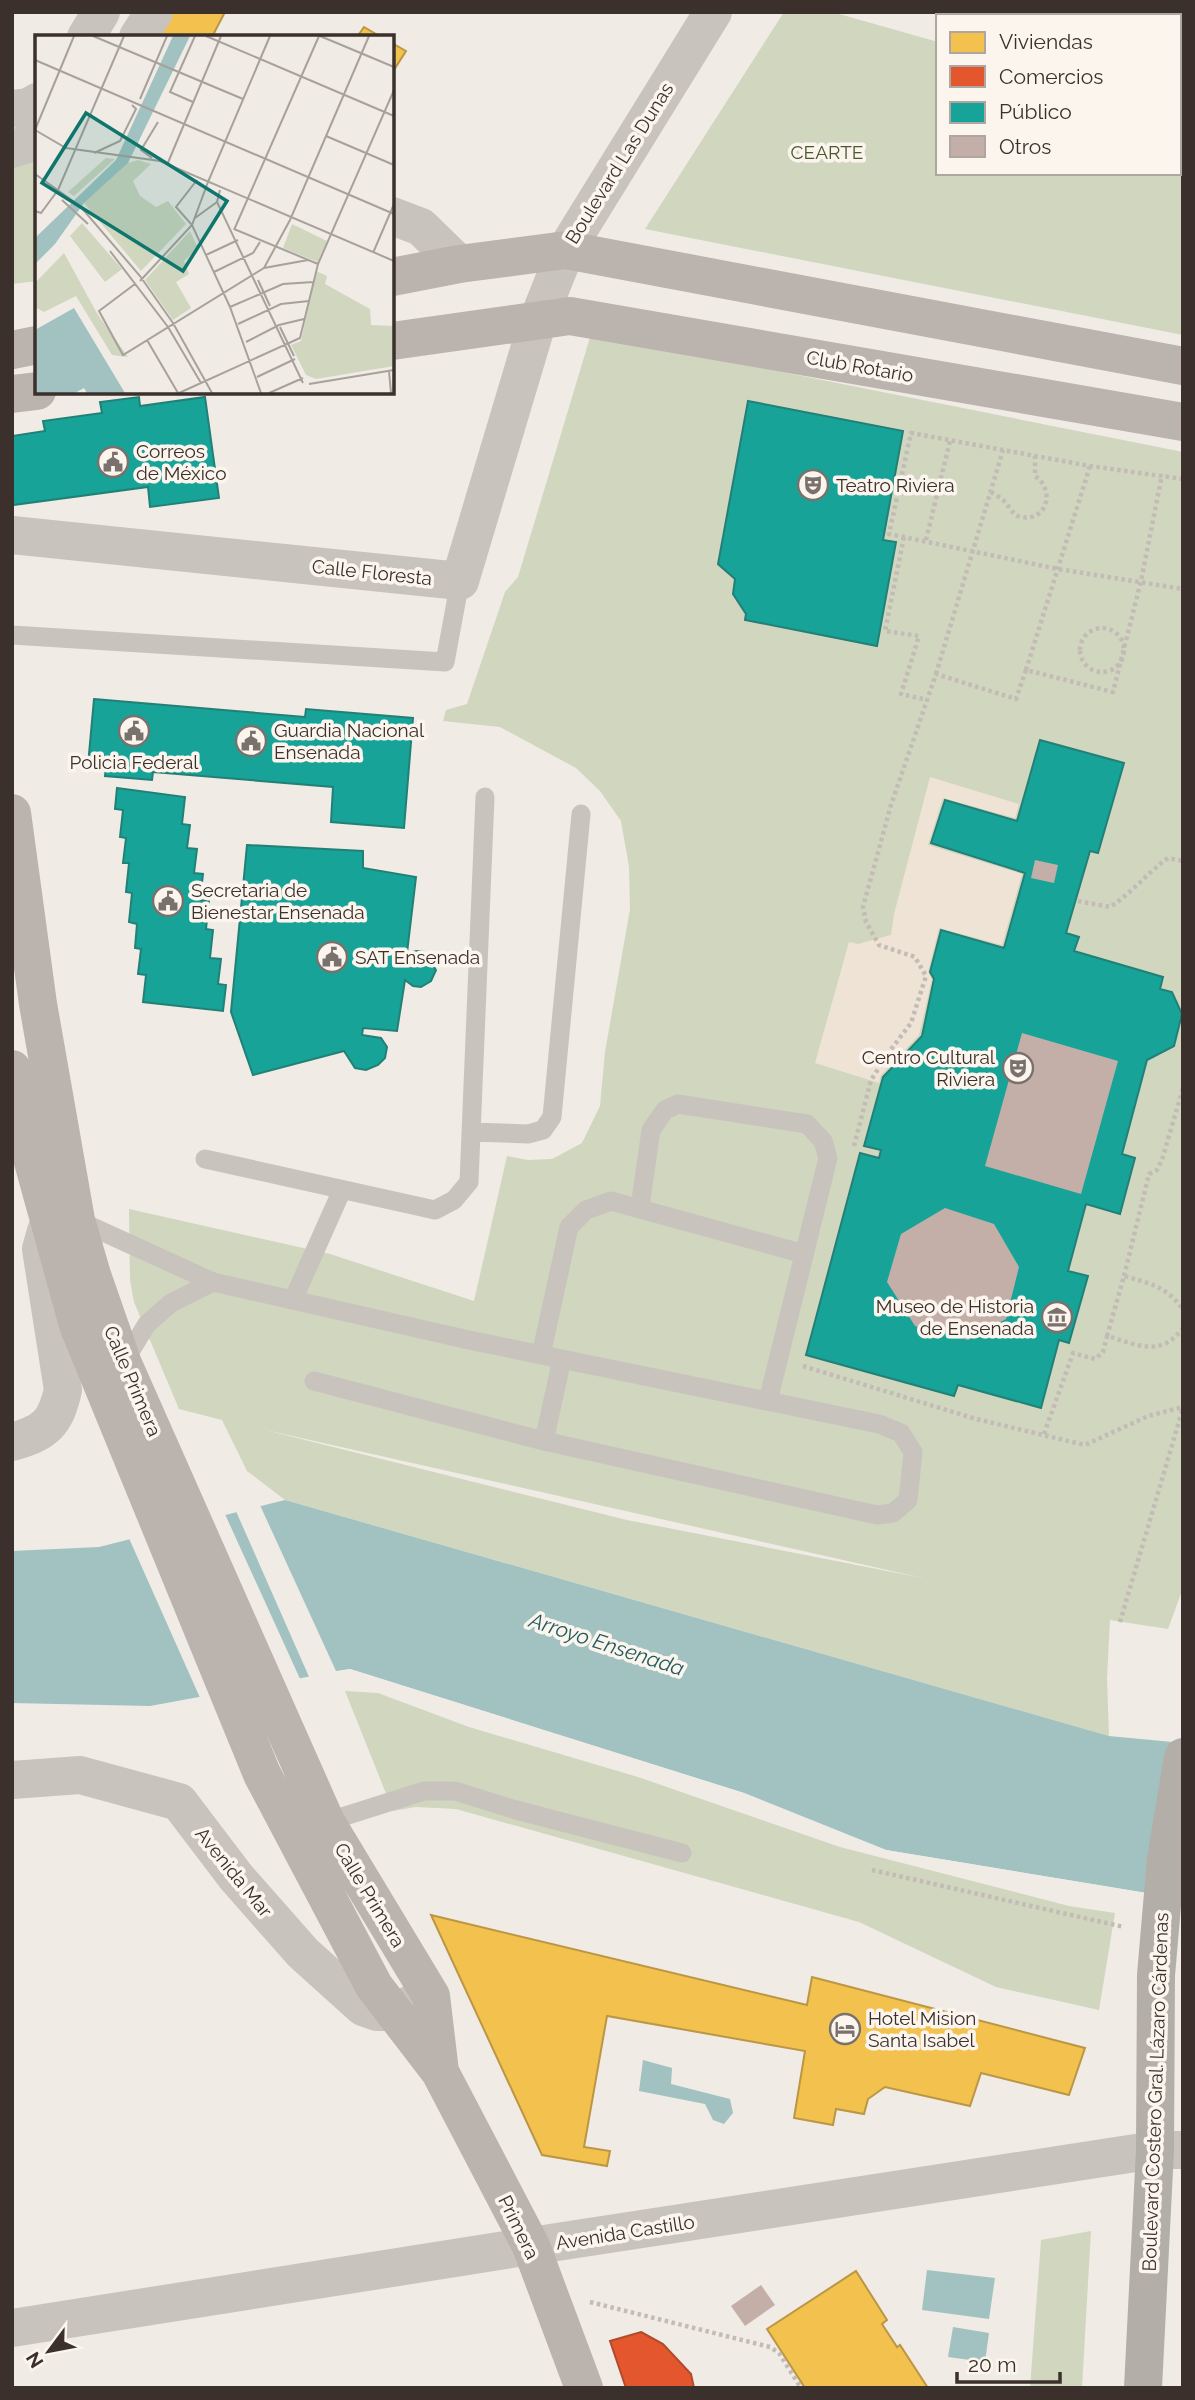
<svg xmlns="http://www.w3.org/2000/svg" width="1195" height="2400" font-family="Raleway,sans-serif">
<rect width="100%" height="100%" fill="#f0ebe5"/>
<path fill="#d1d6bf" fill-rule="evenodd" d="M784 12H832L938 42V173H1179V16H1078L1080 12H1183V335L645 229Z
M37 159V281L12 284V163Z
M591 334 1183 452V1588L1168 1629 1110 1620 1107 1678 1109 1736 285 1500 247 1471 222 1420 179 1409 134 1302 130 1280 129 1209 330 1254 474 1301 507 1156 528 1160 552 1159 582 1143 600 1106 605 1052 630 909 629 867 621 821 600 791 576 768 500 727 443 721 446 710 467 704 505 592 518 577ZM269 1431H270L923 1578 627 1520Z
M345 1691 378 1693 469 1727 638 1777 840 1847 1069 1906 1115 1913 1099 2010 996 1987 859 1922 456 1809 416 1807 393 1811Z
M1091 2231 1082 2388H1030L1041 2240Z"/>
<path fill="#eee3d5" d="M930 777 1019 804 1015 818 943 798 928 845 1022 874 1002 945 939 928 928 972 932 979 919 1035 881 1075 879 1083 815 1063 849 942 858 944 891 935 894 914Z"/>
<path fill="#a1c2c1" d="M285 1500 1109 1736 1183 1743V1899L886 1850 744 1793 350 1669 150 1706 12 1703V1551L99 1547Z
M643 2060 672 2068 671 2084 730 2099 733 2113 724 2124 713 2120 705 2104 639 2091Z
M927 2270 995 2278 989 2319 922 2310Z
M953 2327 989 2333 985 2362 948 2357Z"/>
<path fill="#f0ebe5" d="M259 1503 336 1671 350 1669 744 1793 886 1850 1183 1899V1903L885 1854 743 1797 350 1673 310 1679 235 1509Z
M224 1512 301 1681 201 1700 128 1536Z"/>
<path fill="#f2c14e" stroke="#bb9644" stroke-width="2" d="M172 12H225L212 37H157Z
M364 27 381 37H357Z
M392 43 406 51 392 73Z
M431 1915 807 2005 812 1977 1085 2048 1069 2095 981 2073 970 2106 885 2087 868 2099 864 2114 836 2109 833 2125 794 2118 805 2051 607 2016 584 2147 610 2151 607 2166 542 2155Z
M856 2271 887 2320 882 2324 897 2347 900 2345 928 2388H805L767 2329Z"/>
<path fill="#e4572e" stroke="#b14b2d" stroke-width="2" d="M641 2332 663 2344 691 2374 694 2388H626L610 2341Z"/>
<path fill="#17a398" stroke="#228077" stroke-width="2" d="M139 397 140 406 205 397 219 498 150 507 148 487 13 505 12 436 45 431 43 421 102 413 100 402Z
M748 401 903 431 883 540 896 542 877 646 745 620 746 614 733 594 735 579 718 564Z
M94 699 305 717 306 709 413 718 404 828 331 822 333 787 153 772 152 780 105 776 106 767 88 765Z
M1040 740 1124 763 1098 853 1090 851 1066 933 1079 937 1074 951 1163 977 1160 989 1172 992 1182 1014 1174 1046 1147 1060 1122 1154 1135 1158 1120 1214 1086 1204 1068 1271 1088 1276 1069 1343 1059 1340 1041 1408 958 1385 954 1396 806 1355 860 1153 879 1158 881 1150 864 1146 883 1077 922 1036 934 979 930 972 941 930 1004 948 1025 873 931 843 945 800 1017 821Z
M117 788 185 797 182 824 190 825 187 848 197 849 194 873 203 874 200 900 209 901 206 929 213 930 210 958 221 959 218 984 226 985 223 1011 143 1002 146 975 138 974 141 949 135 948 137 924 129 922 132 893 126 892 129 863H123L126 838 120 837 123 810 115 809Z
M247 845 363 851V868L416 877 407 953 417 951 424 952 436 970 431 981 421 987 413 986 405 980 397 1031 363 1028 362 1035 381 1038 387 1047 385 1058 378 1065 366 1070 355 1068 344 1051 253 1075 231 1012Z"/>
<path fill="#c3afa7" d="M1035 860 1058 865 1054 883 1031 878Z
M1022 1033 1118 1061 1081 1194 985 1166Z
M945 1208 994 1224 1019 1267 1006 1319 968 1340 915 1326 887 1282 901 1234Z
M761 2285 775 2305 745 2326 731 2306Z"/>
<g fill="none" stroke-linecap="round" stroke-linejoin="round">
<path stroke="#c2bbb6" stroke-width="4.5" stroke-dasharray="3.5 3.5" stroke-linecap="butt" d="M1183 479 1090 466 911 433 889 534 1058 569 1183 589
M991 492C995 495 1002 498 1005 502 1011 508 1012 515 1021 517 1048 522 1055 489 1035 476V456
M904 537 885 631 919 636 901 694 927 700
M926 540 950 441
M1080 650a22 22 0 1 1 44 0a22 22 0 1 1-44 0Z
M1026 670 1090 466
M936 674 1003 450
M1078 901 1110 907C1132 893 1147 873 1168 858L1183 861
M854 1146 871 1080 889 1052 911 1023 926 976 915 957 879 945 866 922 863 907 891 805 936 674 1016 699 1026 670 1113 692 1141 581 1162 475
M1124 1276 1149 1174 1157 1170 1162 1160 1183 1088
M1107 1336 1124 1276C1149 1283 1168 1287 1183 1310
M803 1366 976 1419 1085 1445 1148 1416 1183 1407
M1044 1434 1073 1353 1095 1359 1103 1352 1107 1336C1138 1345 1160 1358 1183 1328
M1120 1622 1183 1408
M872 1870 1124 1927
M590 2302 770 2347 779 2353 801 2388"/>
<path stroke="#c9c3be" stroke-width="19" d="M12 635 445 662 460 581
M471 1132 528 1134 543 1130 552 1117 581 814
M205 1159 435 1210 454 1200 469 1182 485 797
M640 1207 651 1130 665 1110 678 1104 807 1124 823 1141 828 1158 768 1401
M77 1220 213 1282 469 1340 879 1424 901 1433 913 1452 908 1500 893 1513 877 1515 544 1441 314 1381
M293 1300 342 1190
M541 1355 569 1227 586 1210 611 1201 804 1254
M123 1363 147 1324 171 1303 213 1282
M544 1441 562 1359
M326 1822 424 1791H455L516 1810 682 1853"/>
<path stroke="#c9c3be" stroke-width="38" d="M86 37 101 12
M138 37 154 12
M12 109 28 107 37 102
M12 149 37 141
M392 216 421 227 459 264
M12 535 460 581 538 320 566 250 713 12
M12 1442C46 1432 55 1424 63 1390L41 1249 46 1231
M12 1780 80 1775 179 1802 236 1877 303 1953 363 2007 377 2012H393L416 2002
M531 2246 1155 2150H1183"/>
<path stroke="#c9c3be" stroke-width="38" d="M12 2328 531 2246"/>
<path stroke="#bab3ae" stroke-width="38" d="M392 277 459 264 566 250 1183 366
M392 341 570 316 1183 422
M12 350 37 345
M12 394 37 391
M12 813 38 1004 76 1220 92 1275 123 1364 326 1822 431 1996 440 2072
M12 1069 22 1122 78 1325 262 1774 374 1986 440 2072 531 2246 584 2388"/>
<path stroke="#b4aea8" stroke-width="38" d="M1143 2388 1155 2150 1156 1975 1166 1859 1183 1757"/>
</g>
<defs>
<g id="civic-ring" transform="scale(1.575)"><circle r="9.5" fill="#fbf5ee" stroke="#7a716c" stroke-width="1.5"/><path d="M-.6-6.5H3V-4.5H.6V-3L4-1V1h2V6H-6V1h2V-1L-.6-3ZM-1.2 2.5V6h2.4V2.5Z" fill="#7a716c"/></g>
<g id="theatre-ring" transform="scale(1.575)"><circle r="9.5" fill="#fbf5ee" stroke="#7a716c" stroke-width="1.5"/><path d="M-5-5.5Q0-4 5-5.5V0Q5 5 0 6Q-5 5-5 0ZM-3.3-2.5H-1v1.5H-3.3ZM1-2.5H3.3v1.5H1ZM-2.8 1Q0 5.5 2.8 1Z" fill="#7a716c"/></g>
<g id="museum-ring" transform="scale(1.575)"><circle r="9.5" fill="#fbf5ee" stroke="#7a716c" stroke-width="1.5"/><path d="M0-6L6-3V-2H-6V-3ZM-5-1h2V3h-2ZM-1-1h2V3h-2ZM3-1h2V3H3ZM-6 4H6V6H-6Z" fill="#7a716c"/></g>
<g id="hotel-ring" transform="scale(1.575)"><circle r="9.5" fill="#fbf5ee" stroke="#7a716c" stroke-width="1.5"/><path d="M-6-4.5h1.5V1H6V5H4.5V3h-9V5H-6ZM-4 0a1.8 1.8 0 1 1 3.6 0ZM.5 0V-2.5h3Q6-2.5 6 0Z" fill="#7a716c"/></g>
</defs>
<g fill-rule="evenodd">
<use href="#civic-ring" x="113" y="462"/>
<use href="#theatre-ring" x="813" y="485"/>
<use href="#civic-ring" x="134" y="731"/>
<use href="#civic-ring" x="251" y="741"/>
<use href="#civic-ring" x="168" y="901"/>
<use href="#civic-ring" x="332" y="957"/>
<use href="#theatre-ring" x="1018" y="1068"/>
<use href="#museum-ring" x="1057" y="1317"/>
<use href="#hotel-ring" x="845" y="2029"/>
</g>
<g text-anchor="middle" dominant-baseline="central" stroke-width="7" stroke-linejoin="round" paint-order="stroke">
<g font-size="19" fill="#4a5a2e" stroke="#fbf5ee">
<text x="827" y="152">CEARTE</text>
</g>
<g font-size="19" fill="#3b302b" stroke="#fbf5ee">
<text transform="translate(619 163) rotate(-58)">Boulevard Las Dunas</text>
<text transform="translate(860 366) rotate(10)">Club Rotario</text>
<text transform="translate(372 572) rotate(6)">Calle Floresta</text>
<text transform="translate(133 1381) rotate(67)">Calle Primera</text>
<text transform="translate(234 1872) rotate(51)">Avenida Mar</text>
<text transform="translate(370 1895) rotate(59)">Calle Primera</text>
<text transform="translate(1155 2092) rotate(-88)">Boulevard Costero Gral. Lázaro Cárdenas</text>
<text transform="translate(519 2227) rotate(64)">Primera</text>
<text transform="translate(625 2232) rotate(-9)">Avenida Castillo</text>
</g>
<g font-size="19" fill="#3b302b" stroke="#fbf5ee" text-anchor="start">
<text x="136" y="451">Correos<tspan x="136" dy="22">de México</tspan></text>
<text x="836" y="485">Teatro Riviera</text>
<text x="274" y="730">Guardia Nacional<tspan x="274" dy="22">Ensenada</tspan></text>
<text x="134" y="762" text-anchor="middle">Policia Federal</text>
<text x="191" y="890">Secretaria de<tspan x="191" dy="22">Bienestar Ensenada</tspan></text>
<text x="355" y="957">SAT Ensenada</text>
<text x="995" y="1057" text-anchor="end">Centro Cultural<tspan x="995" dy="22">Riviera</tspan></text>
<text x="1034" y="1306" text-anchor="end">Museo de Historia<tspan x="1034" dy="22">de Ensenada</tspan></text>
<text x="868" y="2018">Hotel Mision<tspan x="868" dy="22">Santa Isabel</tspan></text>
</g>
<g font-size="21" font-style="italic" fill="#1f5a5e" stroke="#fbf5ee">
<text transform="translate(607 1644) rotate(18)">Arroyo Ensenada</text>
</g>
</g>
<g transform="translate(35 35)">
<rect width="359" height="359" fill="#f0ebe5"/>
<path d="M71 123 80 124 39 161 33 157ZM103 125 116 129 98 146 105 161 121 172 133 166 151 189 106 236 49 168 93 128ZM47 188 87 234 70 247 35 201ZM257 189 292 206 283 227 248 213ZM155 196 163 213 149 226 154 239 141 247 156 273 138 285 110 245ZM29 218 63 280 93 322 77 320 41 261 9 277 0 272V248ZM281 236 292 241 290 249 335 274 336 290 359 291V331L281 344 271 340 256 310 266 306Z" fill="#d1d6bf"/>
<path d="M138 1H155L93 128 49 168 20 209 0 229V203L81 125ZM39 273 90 358H52L49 353 40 358H0V295Z" fill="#a1c2c1"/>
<path fill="none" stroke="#a8a09b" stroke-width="2" d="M58 1 208 64M171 1 359 81M285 1 359 32M0 25 359 179M105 64 132 1M158 67 135 57 160 1M0 95 39 1M0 95 31 113 125 126 359 226M291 101 359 130M59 118 85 106 101 74 97 70M117 123 106 115 123 87M132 130 186 1M0 139 45 171 105 241 138 288 177 358M162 145 141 172 157 190 195 272 226 358M173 147 235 1M185 155 182 167 268 348M27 165 53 189M0 176 6 178 23 155 89 1M160 183 182 167M199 194 283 229M199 195 284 1M75 216 133 292 166 348M338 218 359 169M171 220 203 205M229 233 255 185 334 1M179 237 218 218 225 207M223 245 235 271M105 246 157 190 173 147M100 249 64 276 88 320 229 233 273 225M195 272 248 249 278 247M203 289 246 269 274 266M245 292 259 321M112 305 143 358M211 307 244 290 269 284M354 336 356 358M222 342 260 324M274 349 359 335M144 358 265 303 283 229 359 55M234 358 268 343"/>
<path fill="#0f766e" fill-opacity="0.15" stroke="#0f766e" stroke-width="3.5" d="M51 78 192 166 148 236 7 148Z"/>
<rect width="359" height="359" fill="none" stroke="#3b302b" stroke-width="3.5"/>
</g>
<rect width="1195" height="2400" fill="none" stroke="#3b302b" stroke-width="28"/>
<rect x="936" y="14" width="245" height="161" fill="#fbf5ee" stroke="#aea6a0" stroke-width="2"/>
<rect x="950" y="32" width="35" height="21" fill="#f2c14e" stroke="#aea6a0" stroke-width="2"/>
<text x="999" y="49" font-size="21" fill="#3b302b">Viviendas</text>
<rect x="950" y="66" width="35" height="21" fill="#e4572e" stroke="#aea6a0" stroke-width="2"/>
<text x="999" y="84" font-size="21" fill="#3b302b">Comercios</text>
<rect x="950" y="102" width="35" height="21" fill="#17a398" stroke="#aea6a0" stroke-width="2"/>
<text x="999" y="119" font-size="21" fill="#3b302b">Público</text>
<rect x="950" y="136" width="35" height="21" fill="#c3afa7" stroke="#aea6a0" stroke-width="2"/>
<text x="999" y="154" font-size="21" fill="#3b302b">Otros</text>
<g transform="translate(49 2351) rotate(238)" stroke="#fbf5ee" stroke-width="5" paint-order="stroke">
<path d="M0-5L12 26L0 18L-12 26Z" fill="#3b302b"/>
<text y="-10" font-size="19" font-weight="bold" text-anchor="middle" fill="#3b302b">N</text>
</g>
<path d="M957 2372v10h103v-10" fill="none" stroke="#3b302b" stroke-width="3.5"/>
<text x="968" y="2372" font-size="21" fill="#3b302b" stroke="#fbf5ee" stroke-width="5" paint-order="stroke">20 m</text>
</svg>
